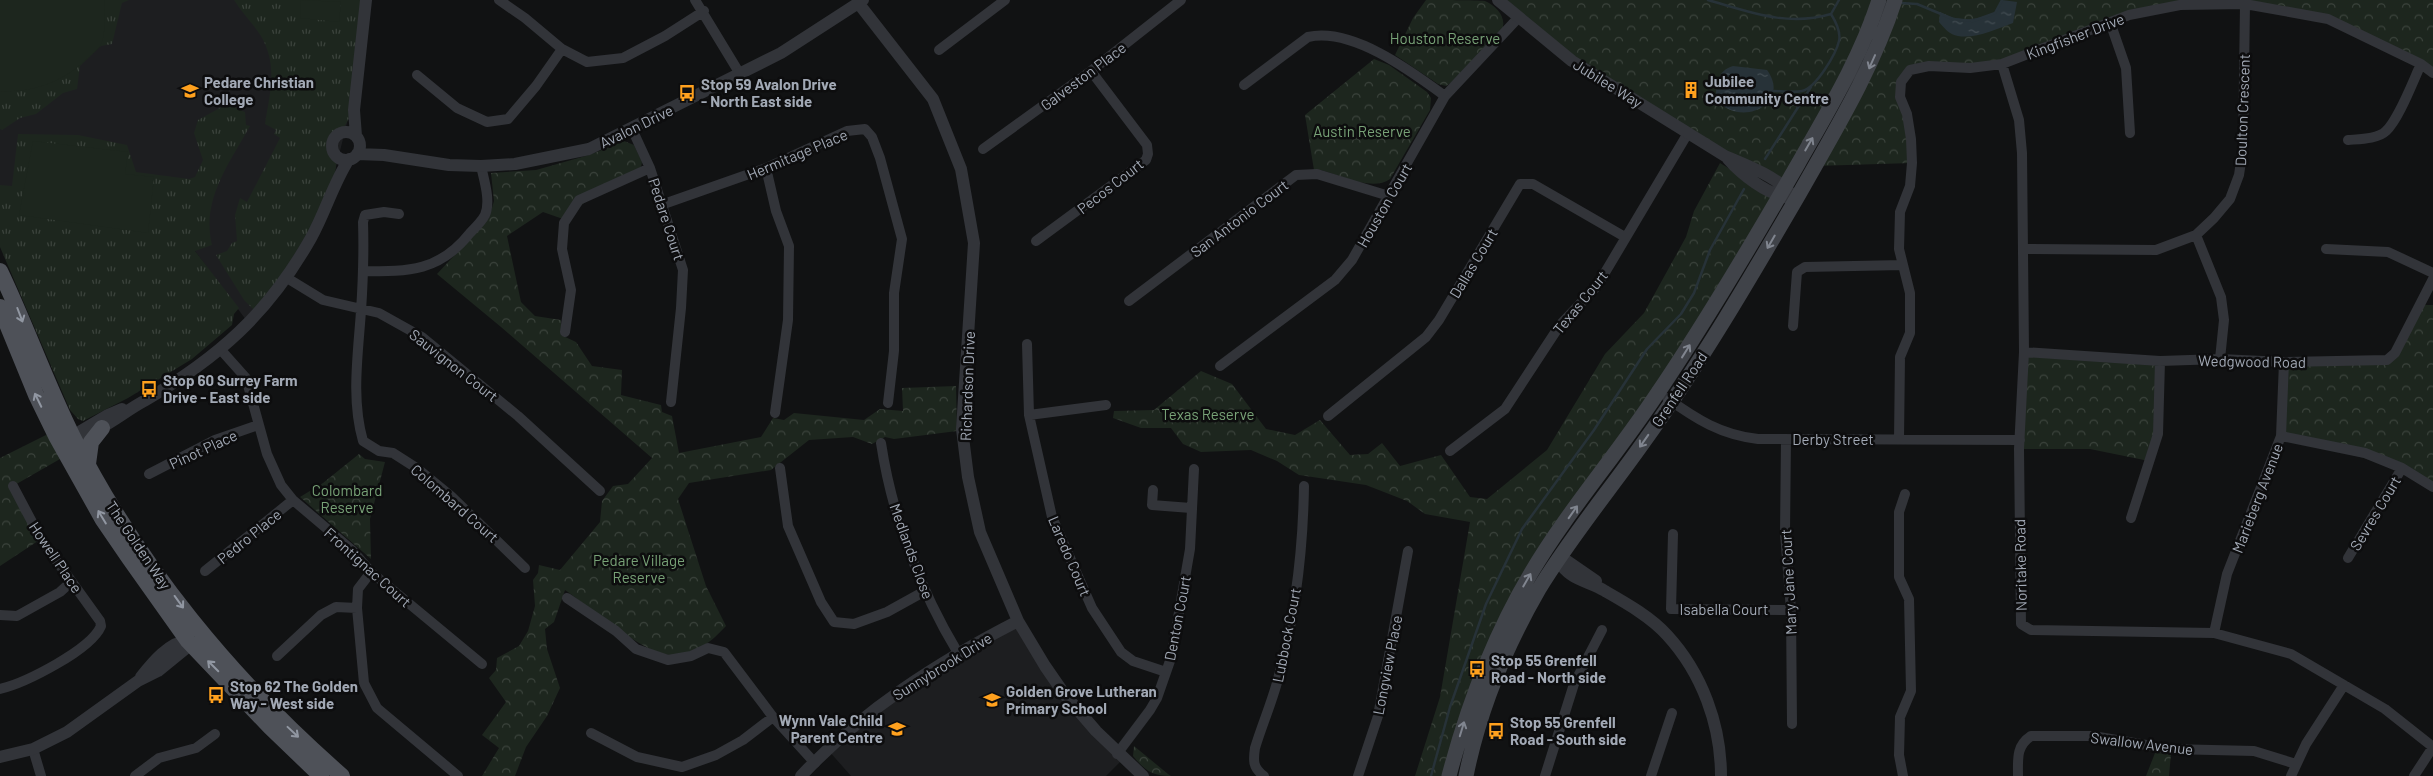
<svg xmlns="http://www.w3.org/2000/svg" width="2433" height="776" font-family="Barlow,sans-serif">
<defs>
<pattern id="grass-tufts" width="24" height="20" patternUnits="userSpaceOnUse" patternTransform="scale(1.25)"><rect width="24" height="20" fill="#1d261e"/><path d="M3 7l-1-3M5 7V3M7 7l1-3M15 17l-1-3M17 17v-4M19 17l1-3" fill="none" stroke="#3b433c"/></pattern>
<pattern id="forest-crowns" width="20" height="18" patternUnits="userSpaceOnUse" patternTransform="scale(1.25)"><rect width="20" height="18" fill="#1d261e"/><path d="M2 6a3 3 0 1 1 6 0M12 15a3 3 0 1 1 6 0" fill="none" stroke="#3b433c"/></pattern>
<pattern id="water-ripples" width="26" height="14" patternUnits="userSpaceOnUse" patternTransform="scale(1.25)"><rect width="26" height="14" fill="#273238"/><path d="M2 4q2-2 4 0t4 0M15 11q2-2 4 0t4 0" fill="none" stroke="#434d53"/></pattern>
</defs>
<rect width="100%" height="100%" fill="#111213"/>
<path fill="#1d1e20" d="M0 0H365L359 75 325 211 249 324 195 251 0 231Z
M1018 621 1045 666 1123 759 1106 776H851L828 750 868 715Z"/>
<path fill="url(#grass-tufts)" d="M0 0H129L122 3 112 44 101 46 80 66 77 89 63 93 36 114 20 118 2 130 0 129Z
M234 0H366L354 110 341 132 332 142 333 151 337 157 333 191 258 314 244 300 216 255 227 251 232 243 237 241 235 215 240 198 247 202 280 138 274 134 276 130 265 124C269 97 277 71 265 44 259 29 243 15 234 0Z
M227 104 245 112 246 125 250 126C229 164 201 200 212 245L195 251 239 308 234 314 232 325 192 359 128 398 83 421 78 419 70 410 0 247V185L12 186 18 134 78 135 127 145 136 172 189 179 195 177 203 160 194 133 198 120Z"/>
<path fill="url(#forest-crowns)" d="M1426 0C1437 0 1477 0 1485 1 1497 6 1507 18 1502 30L1454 81 1446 86 1438 84 1395 55 1413 18Z
M1498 0H1878L1785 186 1572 61Z
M1895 0H2433V73L2328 19 2245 4 2180 5 2110 22 2002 64 1910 70 1901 82 1912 163 1815 166Z
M1374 59 1389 65 1427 92 1431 98 1430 110 1390 179C1372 192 1341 175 1321 170H1314L1305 115Z
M624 141 634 145 642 162 641 167 612 182 563 219 543 212 507 236 521 302 535 316 561 320V335L576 342 592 366 622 370 621 395 661 405 662 412 672 416 679 453 761 437 773 418 784 420 794 413 864 420 880 409 903 411 902 388 956 386 957 431 894 439 885 437 872 444 853 437 809 440 771 470 689 483 678 499 706 586 726 626C711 642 694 657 670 655 644 654 588 606 565 590L554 622 545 629 547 649 560 688 547 716 526 747 515 776H482L499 748 482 735 506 702 489 678 496 670 497 658 519 646 528 631 535 606 533 580 538 573 539 565 560 570 600 522 602 501 613 486 628 484 652 458 501 327 437 274 489 218 494 201 491 173 536 170 589 155Z
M1720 163 1769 193 1772 197 1655 389 1540 549 1446 776H1415L1440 697 1470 522 1425 514 1407 501 1366 485 1299 475 1277 461 1251 450 1201 452 1183 444 1171 428H1141L1113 418 1114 411 1154 410 1201 371 1232 384 1266 429 1295 435 1320 420 1350 455 1368 454 1382 443 1400 466 1441 455 1470 497 1487 499 1547 450 1605 354 1644 313 1686 237 1694 211Z
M2420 305H2433V487L2402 468 2281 436 2284 362 2387 360Z
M2024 352 2160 361 2158 434 2149 461 2090 449H2019Z
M54 431 67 455 13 486 41 539 0 566V458Z
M359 454 365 459 385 462 370 519 371 559 300 497 323 483Z
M1134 746 1168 774 1171 776C1153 776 1145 771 1133 756Z
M2155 753 2171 754 2169 776H2146Z"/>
<path fill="#1d261e" d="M0 0H104C105 11 106 37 100 46 97 50 92 54 89 57 65 81 34 93 0 91Z
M301 0 341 2 339 22 300 18Z
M33 141 128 152 125 174 154 177 148 233 19 215Z"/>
<path fill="url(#water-ripples)" d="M2002 0 2017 2 2013 23C1997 29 1975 39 1958 36 1950 35 1944 28 1939 22L1940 12C1960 23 1974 20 1995 13Z
M1733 66 1767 70C1792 104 1740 129 1716 99 1716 84 1717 71 1733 66Z"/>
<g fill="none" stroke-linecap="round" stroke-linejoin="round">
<path stroke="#273238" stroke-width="2.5" d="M1708 0C1750 12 1787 27 1831 14L1839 0
M1901 3 1917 4 1953 19 1973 21 1995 13 2002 0
M1774 91C1783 91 1794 93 1802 91 1816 88 1836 54 1839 41 1841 32 1836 22 1831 14
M1765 159 1811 87
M1431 776 1450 707 1486 604 1522 529 1594 430 1647 349 1681 314 1694 293 1710 250 1744 189"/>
<path stroke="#323439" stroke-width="10" d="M499 0 525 18 562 49 587 62 623 58 665 36 704 11
M695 0 740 74
M2110 22 2126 68 2130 133
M939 50 1005 0
M2002 64 2019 120 2022 153 2024 352 2019 449 2021 624 2031 630 2214 633 2291 654 2385 709 2433 747
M417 75 457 108 487 122 508 119 536 86 562 49
M1244 85 1308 37C1352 27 1411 71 1445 96
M632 129 650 168 683 270 681 308 671 402
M2348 140C2360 139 2378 139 2386 131 2399 119 2413 81 2421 64
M983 149 1091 71 1181 0
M766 168 776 211 789 246 788 320 775 413
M661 205 766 168 847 131 865 129 872 137 880 158 902 239 894 293V351L888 403
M399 214 384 212 365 215 363 222C364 252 363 281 361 311 358 355 351 399 363 441L379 451 393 453 418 469 451 496 525 568
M2196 235 2221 297 2224 320 2220 359
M1036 241 1146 160 1148 154 1147 145 1091 71
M2024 249 2156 250 2196 235 2214 218 2230 199 2239 175 2243 148 2245 4
M2326 249 2388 252 2433 273
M364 271C409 272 440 271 470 233 475 228 482 221 485 215 491 201 484 180 481 166
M287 278 323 300 379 313 422 337 518 416 600 491
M1129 301 1296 175 1317 174 1389 196
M1793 326 1797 272 1805 267 1903 265
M565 332 571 290 562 249 564 223 579 200 650 168
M1027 344 1029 415 1052 517 1092 608 1121 652 1133 661 1166 672
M221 350 246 378 267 454 281 485 293 500 352 550 371 572 482 664
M2024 352 2160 361 2220 359 2284 362 2387 360 2395 353 2433 279
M1220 366 1335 280 1352 260 1445 96 1519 17
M1667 398C1696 419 1721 435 1758 439L2020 440
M1029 415 1106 405
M1328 416 1426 337 1439 320 1520 184H1533L1625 237
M2281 436 2365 453 2402 468 2433 487
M1786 439 1785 533 1791 610 1792 724
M1899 439 1900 357 1910 333V293L1899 249 1900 212 1910 186 1912 163 1911 139 1907 114 1900 97 1901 82 1910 70 1929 66 1970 68 2002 64 2129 15 2180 5 2245 4 2328 19 2421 64 2433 73
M881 443C892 516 920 590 958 653
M1450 451 1505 409 1560 325 1597 286 1688 133
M780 468 788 526 821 602 834 622 854 624 887 612 925 591
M149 474 215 440 258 425
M1153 490 1152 505 1191 508
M2131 518 2158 434 2160 361
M1673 534 1671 609 1791 610
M2348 558 2402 468
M205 571 293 500
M371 572 358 589 357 608 364 683 377 708 458 776
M567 598 616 631 636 649 668 660 691 656 708 648 724 652 773 717 815 763
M0 615 17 616 60 592 71 582
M2214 633 2227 574 2281 436 2284 362
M277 656 321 615 336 607 357 608
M0 689C25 683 91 650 101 626L100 621 41 539 13 486
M591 733 637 757 682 767 716 755 743 740 773 717
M33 749 41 776
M1117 754 1150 710 1157 698 1171 658 1190 549 1194 469
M135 776 159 758 196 748 215 734
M1264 776C1253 768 1253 761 1255 748 1262 725 1272 702 1278 679 1295 617 1303 550 1304 486
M1358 776 1378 716 1408 551
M1545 776 1574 684 1602 630
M1651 776 1672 713
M1903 776 1899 755 1900 717 1911 691 1909 599 1899 577V512L1905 494
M2018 776C2018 759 2016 746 2031 736H2093L2170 749 2254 751 2296 764
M2291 776 2306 744 2344 685
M2414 776 2433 747"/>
<path stroke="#323439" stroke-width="12" d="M1498 0 1572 61 1725 156C1744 164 1778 177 1791 194
M859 4 933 99 961 169 974 243 962 429 968 477 980 532 1018 621 1045 666 1065 695 1096 731 1143 776
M332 146a14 14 0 1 1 28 0a14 14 0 1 1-28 0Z
M356 136 354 110 366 0
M357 154 384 155 449 165 481 166 515 164 589 149 781 53 863 0
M1728 159C1743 176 1766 193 1788 198
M81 431 108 415 122 409
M74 438C102 432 120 414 144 401 218 358 268 314 311 238 325 213 333 184 349 159
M1558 560C1570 581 1587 580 1605 591 1626 603 1651 617 1667 635 1702 673 1721 725 1721 776
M1558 560 1567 561 1596 581
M141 677C152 663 170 641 188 641
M0 757 33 749 67 732 138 681 158 671 185 649 188 641 194 636
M801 776C863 710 938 662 1018 621"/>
<path stroke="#404349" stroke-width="15" d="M1449 776C1468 704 1493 637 1531 573 1567 512 1615 457 1655 397 1706 322 1752 244 1798 164 1828 111 1860 59 1879 0
M1466 776C1479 711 1506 646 1539 589 1570 538 1609 491 1643 443 1700 364 1749 280 1798 196 1834 132 1872 71 1895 0"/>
<path stroke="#4e5158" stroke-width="16" d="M0 271C26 325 46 383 73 437 138 566 233 681 342 776
M0 307 36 395 56 436 103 520 129 558 188 641 270 727 321 776
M88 464 91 442 102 428"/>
</g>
<defs><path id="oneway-shaft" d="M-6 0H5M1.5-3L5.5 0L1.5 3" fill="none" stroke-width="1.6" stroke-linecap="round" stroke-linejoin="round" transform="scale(1.25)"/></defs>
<g stroke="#80858f">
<use href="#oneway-shaft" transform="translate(1872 62) rotate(114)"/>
<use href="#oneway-shaft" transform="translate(1809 144) rotate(-60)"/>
<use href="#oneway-shaft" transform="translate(1771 242) rotate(120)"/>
<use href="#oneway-shaft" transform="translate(1686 351) rotate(-58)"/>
<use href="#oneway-shaft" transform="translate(1644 441) rotate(125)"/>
<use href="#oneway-shaft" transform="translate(1573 512) rotate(-55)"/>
<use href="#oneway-shaft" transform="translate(1527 580) rotate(-60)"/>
<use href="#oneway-shaft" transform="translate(1462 729) rotate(-73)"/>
</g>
<g stroke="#9197a2">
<use href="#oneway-shaft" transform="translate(20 315) rotate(69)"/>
<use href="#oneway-shaft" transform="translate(38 400) rotate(-116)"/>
<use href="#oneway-shaft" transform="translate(102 517) rotate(-121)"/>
<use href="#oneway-shaft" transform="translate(179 602) rotate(54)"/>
<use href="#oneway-shaft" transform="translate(213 666) rotate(-135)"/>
<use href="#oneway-shaft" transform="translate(293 732) rotate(43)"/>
</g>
<defs>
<g id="building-bare" transform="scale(1.35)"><path d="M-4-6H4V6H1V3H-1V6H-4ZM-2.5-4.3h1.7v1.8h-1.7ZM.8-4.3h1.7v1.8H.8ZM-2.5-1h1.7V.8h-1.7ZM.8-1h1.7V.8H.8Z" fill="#ffa11e" stroke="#0d0d0e" stroke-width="2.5" paint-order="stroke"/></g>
<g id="school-bare" transform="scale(1.35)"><path d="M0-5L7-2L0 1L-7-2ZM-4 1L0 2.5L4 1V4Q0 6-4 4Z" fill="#ffa11e" stroke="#0d0d0e" stroke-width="2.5" paint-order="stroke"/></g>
<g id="bus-bare" transform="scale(1.35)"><path d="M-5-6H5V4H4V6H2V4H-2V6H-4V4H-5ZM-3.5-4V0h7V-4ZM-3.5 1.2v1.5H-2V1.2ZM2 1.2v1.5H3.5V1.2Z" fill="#ffa11e" stroke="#0d0d0e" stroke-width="2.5" paint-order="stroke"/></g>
</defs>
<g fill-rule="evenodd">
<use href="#building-bare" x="1691" y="90"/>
<use href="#school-bare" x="190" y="91"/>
<use href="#bus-bare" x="687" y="93"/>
<use href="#bus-bare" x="149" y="389"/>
<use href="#bus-bare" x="1477" y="669"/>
<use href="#bus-bare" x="216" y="695"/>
<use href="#school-bare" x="992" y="700"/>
<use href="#school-bare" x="897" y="729"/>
<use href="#bus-bare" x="1496" y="731"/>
</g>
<g text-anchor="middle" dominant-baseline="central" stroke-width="5" stroke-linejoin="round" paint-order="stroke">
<g font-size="15" fill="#a2a9b5" stroke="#0d0d0e">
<text transform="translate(2075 36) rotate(-21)">Kingfisher Drive</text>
<text transform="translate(1083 76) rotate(-37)">Galveston Place</text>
<text transform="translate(1608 83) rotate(32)">Jubilee Way</text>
<text transform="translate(2242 110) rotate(-88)">Doulton Crescent</text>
<text transform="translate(636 126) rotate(-26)">Avalon Drive</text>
<text transform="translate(797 154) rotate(-23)">Hermitage Place</text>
<text transform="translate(1110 186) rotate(-38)">Pecos Court</text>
<text transform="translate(1384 205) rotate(-60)">Houston Court</text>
<text transform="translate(1239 218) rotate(-37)">San Antonio Court</text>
<text transform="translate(667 219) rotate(72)">Pedare Court</text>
<text transform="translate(1473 263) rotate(-59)">Dallas Court</text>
<text transform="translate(1580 302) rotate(-51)">Texas Court</text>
<text transform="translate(2252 361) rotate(1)">Wedgwood Road</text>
<text transform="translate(454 365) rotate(38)">Sauvignon Court</text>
<text transform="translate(967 386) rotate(-88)">Richardson Drive</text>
<text transform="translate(1679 389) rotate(-56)">Grenfell Road</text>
<text x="1833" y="439">Derby Street</text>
<text transform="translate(203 449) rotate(-25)">Pinot Place</text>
<text transform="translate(2257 498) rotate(-69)">Marieberg Avenue</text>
<text transform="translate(455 503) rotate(41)">Colombard Court</text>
<text transform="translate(2375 513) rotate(-59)">Sevres Court</text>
<text transform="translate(249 536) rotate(-39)">Pedro Place</text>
<text transform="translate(139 545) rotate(56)">The Golden Way</text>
<text transform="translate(912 551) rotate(70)">Medlands Close</text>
<text transform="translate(1070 556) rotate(67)">Laredo Court</text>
<text transform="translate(56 557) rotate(56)">Howell Place</text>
<text transform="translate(2020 565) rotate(-91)">Noritake Road</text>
<text transform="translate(368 567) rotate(42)">Frontignac Court</text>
<text transform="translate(1788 582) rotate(-93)">Mary Jane Court</text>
<text x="1724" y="609">Isabella Court</text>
<text transform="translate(1177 618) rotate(-79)">Denton Court</text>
<text transform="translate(1286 635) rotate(-79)">Lubbock Court</text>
<text transform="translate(1387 665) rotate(-79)">Longview Place</text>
<text transform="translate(942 666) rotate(-32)">Sunnybrook Drive</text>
<text transform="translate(2142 743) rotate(7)">Swallow Avenue</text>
</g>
<g font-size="15" fill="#78a277" stroke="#0d0d0e">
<text x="1445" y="38">Houston Reserve</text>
<text x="1362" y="131">Austin Reserve</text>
<text x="1208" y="414">Texas Reserve</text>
<text x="347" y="490">Colombard<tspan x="347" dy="17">Reserve</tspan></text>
<text x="639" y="560">Pedare Village<tspan x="639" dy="17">Reserve</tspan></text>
</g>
<g font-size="15" font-weight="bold" fill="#a2a9b5" stroke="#0d0d0e" text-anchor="start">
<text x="1705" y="81">Jubilee<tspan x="1705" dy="17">Community Centre</tspan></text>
<text x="204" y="82">Pedare Christian<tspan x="204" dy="17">College</tspan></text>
<text x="701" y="84">Stop 59 Avalon Drive<tspan x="701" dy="17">- North East side</tspan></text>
<text x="163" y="380">Stop 60 Surrey Farm<tspan x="163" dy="17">Drive - East side</tspan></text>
<text x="1491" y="660">Stop 55 Grenfell<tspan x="1491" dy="17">Road - North side</tspan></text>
<text x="230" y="686">Stop 62 The Golden<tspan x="230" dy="17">Way - West side</tspan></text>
<text x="1006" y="691">Golden Grove Lutheran<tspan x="1006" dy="17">Primary School</tspan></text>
<text x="883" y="720" text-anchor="end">Wynn Vale Child<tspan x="883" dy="17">Parent Centre</tspan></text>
<text x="1510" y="722">Stop 55 Grenfell<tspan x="1510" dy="17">Road - South side</tspan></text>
</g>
</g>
</svg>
